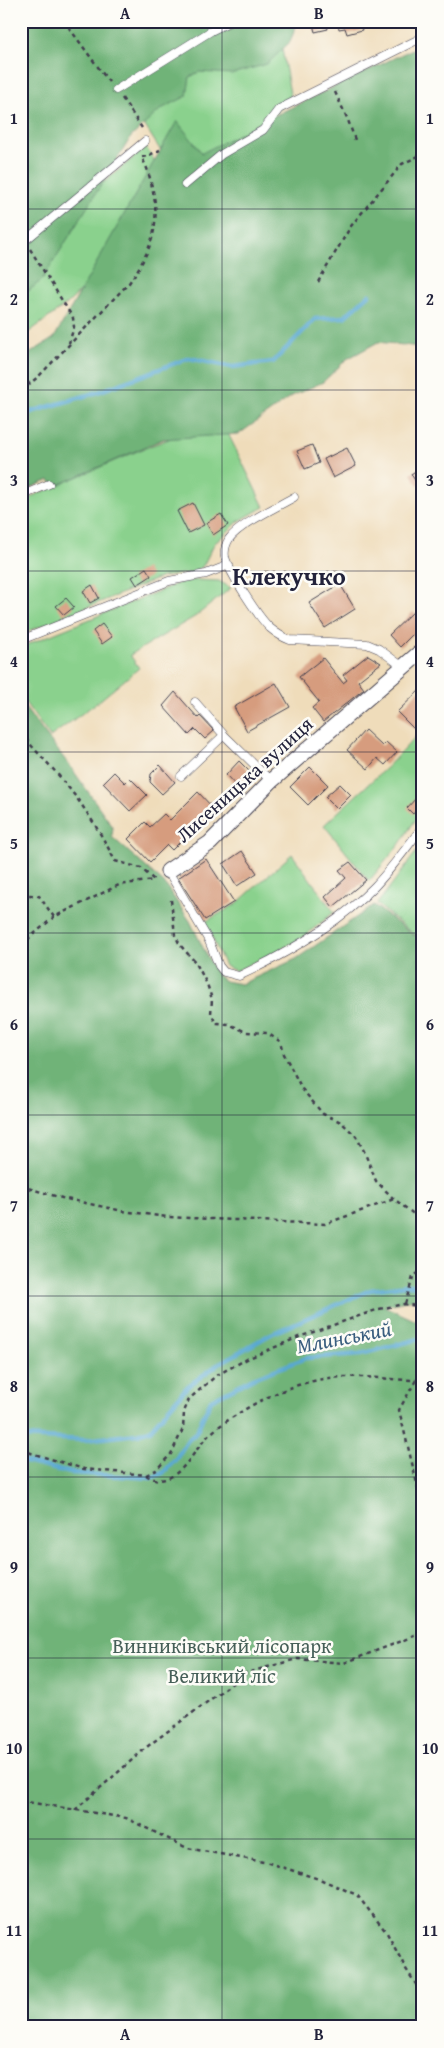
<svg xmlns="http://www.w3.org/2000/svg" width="444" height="2048" font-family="'Gentium Book Plus',serif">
<rect width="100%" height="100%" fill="#fdfcf7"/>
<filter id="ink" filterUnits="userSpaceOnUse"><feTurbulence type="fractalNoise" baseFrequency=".02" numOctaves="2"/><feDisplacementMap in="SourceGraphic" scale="10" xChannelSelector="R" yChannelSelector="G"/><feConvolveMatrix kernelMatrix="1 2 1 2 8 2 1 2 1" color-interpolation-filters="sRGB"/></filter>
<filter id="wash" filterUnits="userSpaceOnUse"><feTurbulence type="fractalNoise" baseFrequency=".0096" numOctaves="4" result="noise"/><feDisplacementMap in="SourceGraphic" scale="20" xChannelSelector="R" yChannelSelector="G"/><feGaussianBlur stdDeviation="1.12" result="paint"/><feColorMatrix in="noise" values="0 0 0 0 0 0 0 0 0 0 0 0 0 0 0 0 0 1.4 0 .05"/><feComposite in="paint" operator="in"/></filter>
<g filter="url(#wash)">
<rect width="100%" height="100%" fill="#efdcba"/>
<path fill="#8ad18d" stroke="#567a64" d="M277 21 291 99 268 120 180 181 124 93Z
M146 147 181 204 114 259 67 304 21 338V252Z
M221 419 264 507 239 521 214 544 203 566 195 572 162 577 21 634V501L140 450Z
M197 580 219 581 231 588 196 616 130 655 139 668 99 701 50 737 21 697V647L184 581Z
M423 729V808L399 845 369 881 324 825 388 766Z
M423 843V935L413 934 377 904Z
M292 854 334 912 301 939 236 971 225 966 205 922 236 904Z"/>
<path fill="#6fb378" stroke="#486a5a" d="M29 21H298L290 42 267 64 232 74 199 72 190 77 187 96 161 109 131 137 42 280 21 297V31Z
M423 44V346L420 347 378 342 347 359 323 382 292 396 239 434 163 439 54 487 49 480 21 492V359L54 338 177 121 202 153 282 112Z
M21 703 70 766 113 827 112 837 164 883 190 921 216 974 225 981 241 984 296 959 374 905 413 935 423 936V1297L384 1306 423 1324V2027H21Z"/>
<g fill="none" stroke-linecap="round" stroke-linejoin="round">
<path stroke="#58a8d2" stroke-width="4.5" d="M21 415 98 392 189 358 232 367 273 362 315 319 344 317 369 295
M21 1437 85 1440 137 1434 150 1430 188 1386 220 1363 271 1334 370 1290 406 1285 423 1286
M21 1461 71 1473 151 1478 163 1473 176 1459 187 1441 195 1434 211 1400 253 1378 306 1358 361 1354 423 1338"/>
</g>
<g id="blocks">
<path fill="#d69c7e" d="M312 21H326L328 29 315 32Z
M337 21H365V22L360 23 362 30 347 34 345 28 339 29Z
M312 445 319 463 305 469 297 451Z
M347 448 356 466 333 478 324 459Z
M423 466V482L418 485 411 474Z
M193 503 204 525 188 533 177 511Z
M221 514 228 525 213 535 206 523Z
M146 568 151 576 137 585 132 577Z
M340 584 355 609 325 628 309 603Z
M92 585 99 598 90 603 83 591Z
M66 598 74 607 64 615 56 606Z
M413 612 423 623 420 629 423 632 416 638 413 634 400 647 389 635Z
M102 624 112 637 102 644 93 631Z
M368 655 381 663 358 681 364 689 323 722 312 708 319 702 299 677 323 658 343 683 347 680 343 675Z
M276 683 290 707 247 731 234 707Z
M420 690 423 693V720L414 729 397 712Z
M175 692 198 718 200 716 214 731 205 739 195 729 189 735 163 706Z
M365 730 382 746 386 742 397 752 385 765 377 758 368 769 347 750Z
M239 761 253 775 239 789 226 775Z
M160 765 175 782 162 794 150 782 151 774Z
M310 767 328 785 308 805 290 787Z
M114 772 125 783 130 778 147 795 130 811 103 783Z
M340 784 351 795 337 809 325 797Z
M198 792 214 809 207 816 210 819 189 839 186 836 172 850 167 845 150 862 128 839 145 822 150 827 164 814 170 820Z
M417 797 423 803 413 814 407 808Z
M242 851 257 873 237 886 223 864Z
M206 859 234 902 205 920 178 878Z
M350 862 366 880 333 907 325 897 346 878 339 870Z"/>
</g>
</g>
<g filter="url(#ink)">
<use href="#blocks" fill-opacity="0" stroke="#413e4e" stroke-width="1"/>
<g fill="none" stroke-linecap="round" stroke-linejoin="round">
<g stroke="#413e4e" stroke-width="9">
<path id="service" d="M116 90 211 31 231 21
M185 185 222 154 263 130 279 109 423 37
M21 244 145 141
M21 496 49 484
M294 497C277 507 240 524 229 539 226 544 224 551 225 557 229 572 259 618 270 628 277 634 282 637 290 640L367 644 379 649 403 667
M21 640 169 581 206 574 229 565
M195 702 224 735
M181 776 224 735 271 781
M168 871 209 941 219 966 224 972 239 976C288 953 337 925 375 886 392 868 408 846 423 826"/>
</g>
<g stroke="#413e4e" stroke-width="17">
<path id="minor" d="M168 871 210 843 271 781 423 650"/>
</g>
<path stroke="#413e4e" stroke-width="2.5" stroke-dasharray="4 4" stroke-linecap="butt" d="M64 21 109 82
M335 92 348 120 356 143
M122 98 144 131
M142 157 147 156 160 150
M30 249 73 318 74 327 69 343
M318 282 351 226 402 164 423 154
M21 383H30
M21 391 39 376 129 283C152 250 162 223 151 183 149 174 147 166 141 157
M21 732C34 751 50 764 64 782 84 806 101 833 115 861L141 868 154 880
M21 894 39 896 54 917 119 885 154 880
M171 900 175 935 180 945 196 963 207 984 212 999 211 1014 216 1023 229 1024 246 1032 267 1033 281 1042 284 1054 302 1089 323 1114 341 1122 356 1136 364 1151 376 1181 394 1199 423 1221
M21 945 54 917
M21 1186 62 1198 123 1211 167 1217 325 1224 394 1199
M405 1304 413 1277 423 1269
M423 1377 416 1380 399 1410 423 1508
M21 1450 84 1469 146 1475 156 1470 171 1454 183 1429 184 1412 189 1399 217 1375 247 1359 299 1337 379 1309 404 1304 423 1307
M146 1475C173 1493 191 1455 206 1438 213 1431 222 1424 230 1419 262 1397 304 1378 343 1377 368 1376 392 1380 416 1380
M21 1801 126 1818 187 1848 269 1863 322 1880 357 1895 387 1933 406 1969 423 1995
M75 1810 148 1746 246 1673 297 1659 344 1663 423 1633
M396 2027 423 2025"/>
<use href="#service" stroke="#fff" stroke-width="8"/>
<use href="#minor" stroke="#fff" stroke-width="15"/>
</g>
</g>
<path fill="none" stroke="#22223b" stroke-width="1" stroke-opacity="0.55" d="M222 21V2027M21 209H423M21 390H423M21 571H423M21 752H423M21 933H423M21 1115H423M21 1296H423M21 1477H423M21 1658H423M21 1839H423"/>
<g text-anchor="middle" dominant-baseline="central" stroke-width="5" stroke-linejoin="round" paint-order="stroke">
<g font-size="20" fill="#22223b" stroke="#fdfcf7">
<text transform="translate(244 779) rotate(-42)">Лисеницька вулиця</text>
</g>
<g font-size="20" fill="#465f58" stroke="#fdfcf7">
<text x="222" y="1645">Винниківський лісопарк</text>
<text x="222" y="1675">Великий ліс</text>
</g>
<g font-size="21" font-style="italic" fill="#3a5e7f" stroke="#fdfcf7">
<text transform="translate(344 1337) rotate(-11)">Млинський</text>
</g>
<g font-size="25" font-weight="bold" fill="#22223b" stroke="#fdfcf7">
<text x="289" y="576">Клекучко</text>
</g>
</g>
<rect width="444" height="2048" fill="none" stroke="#fdfcf7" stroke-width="55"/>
<rect x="28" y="28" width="388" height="1992" fill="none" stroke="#22223b" stroke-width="2"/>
<g font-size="16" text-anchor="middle" font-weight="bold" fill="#22223b">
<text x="125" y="19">A</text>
<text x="319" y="19">B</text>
<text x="14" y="124">1</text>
<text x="430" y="124">1</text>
<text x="14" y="305">2</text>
<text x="430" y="305">2</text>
<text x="14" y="486">3</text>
<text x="430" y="486">3</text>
<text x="14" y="667">4</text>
<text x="430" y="667">4</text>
<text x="14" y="849">5</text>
<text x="430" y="849">5</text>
<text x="14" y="1030">6</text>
<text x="430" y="1030">6</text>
<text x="14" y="1211">7</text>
<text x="430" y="1211">7</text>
<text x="14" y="1392">8</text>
<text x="430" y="1392">8</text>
<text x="14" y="1573">9</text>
<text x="430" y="1573">9</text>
<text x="14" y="1754">10</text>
<text x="430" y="1754">10</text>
<text x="14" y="1936">11</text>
<text x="430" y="1936">11</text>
<text x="125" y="2040">A</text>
<text x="319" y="2040">B</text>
</g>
</svg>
